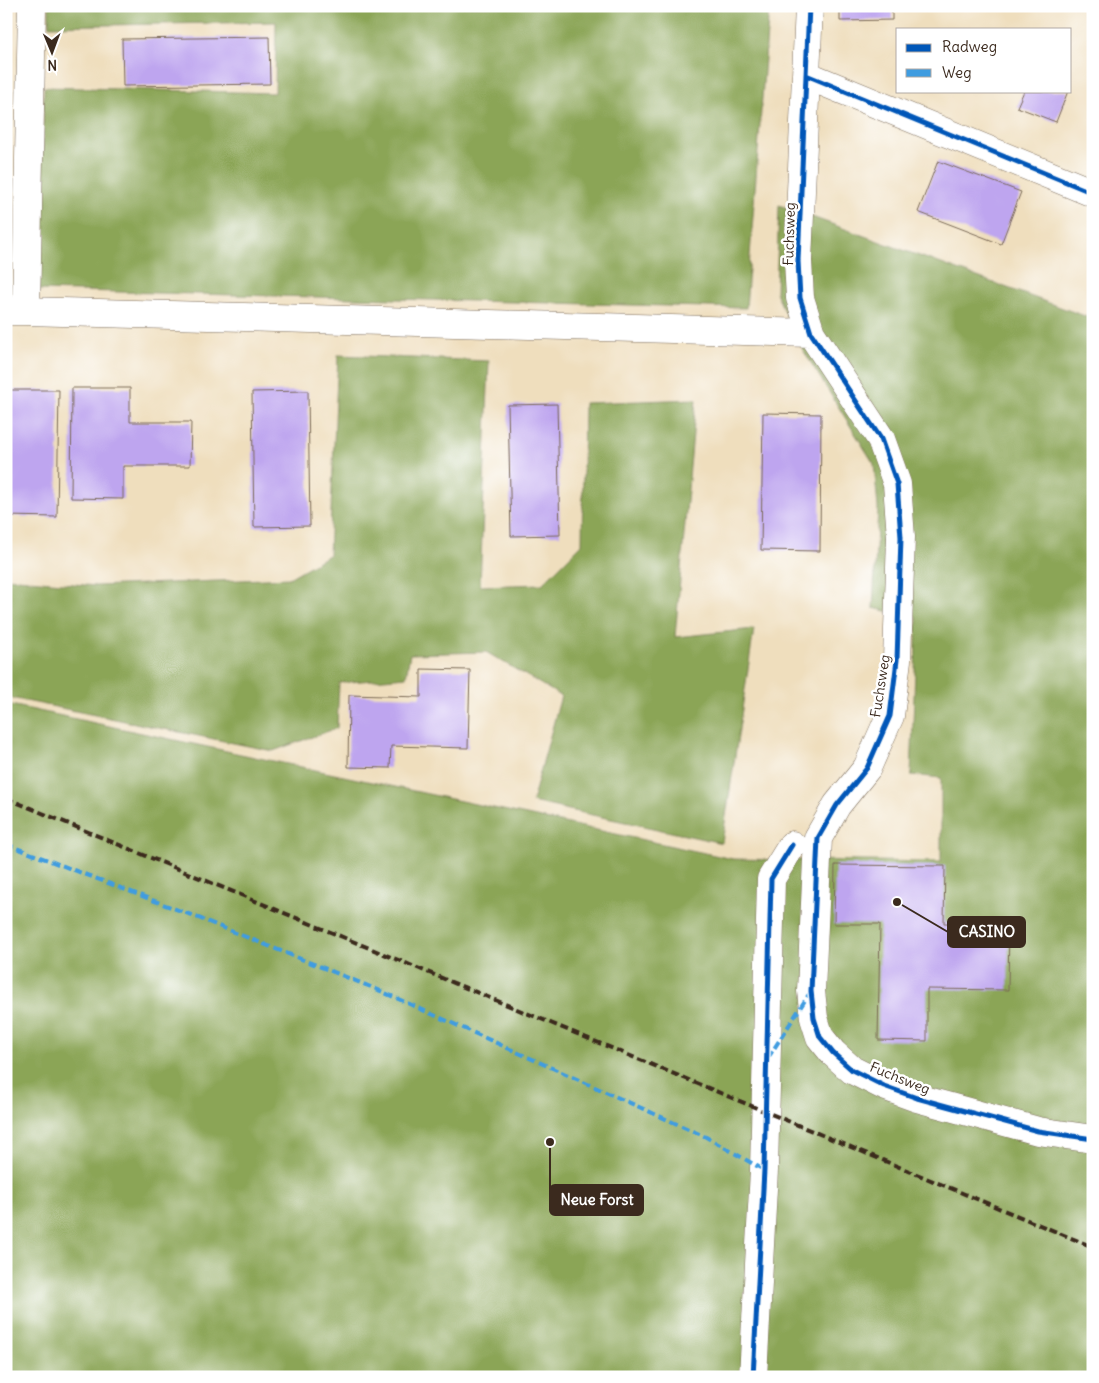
<svg xmlns="http://www.w3.org/2000/svg" width="1099" height="1383" font-family="Delius,sans-serif">
<rect width="100%" height="100%" fill="#fff"/>
<filter id="ink" filterUnits="userSpaceOnUse"><feTurbulence type="fractalNoise" baseFrequency=".02" numOctaves="2"/><feDisplacementMap in="SourceGraphic" scale="10" xChannelSelector="R" yChannelSelector="G"/><feConvolveMatrix kernelMatrix="1 2 1 2 8 2 1 2 1" color-interpolation-filters="sRGB"/></filter>
<filter id="wash" filterUnits="userSpaceOnUse"><feTurbulence type="fractalNoise" baseFrequency=".0096" numOctaves="4" result="noise"/><feDisplacementMap in="SourceGraphic" scale="20" xChannelSelector="R" yChannelSelector="G"/><feGaussianBlur stdDeviation="1.12" result="paint"/><feColorMatrix in="noise" values="0 0 0 0 0 0 0 0 0 0 0 0 0 0 0 0 0 1.4 0 .05"/><feComposite in="paint" operator="in"/></filter>
<g filter="url(#wash)">
<rect width="100%" height="100%" fill="#efdebd"/>
<path fill="#8ba557" stroke="#63683a" d="M49 6H769L746 308 39 290 44 87 275 93 276 22 49 26Z
M779 205 1093 319V1377H6V704L733 859 941 862V778L911 775 917 618 873 608 878 508 874 464 795 337 776 292Z
M338 355 489 361 480 586 542 584 582 544 584 403 696 399 675 637 754 629 722 843 532 802 561 696 486 652 410 654 406 677 339 683 337 728 273 751 6 697V578L96 586 289 578 329 555Z"/>
<g id="blocks">
<path fill="#bea5ef" d="M840 6H892V20L840 21Z
M269 37 270 84 123 86 122 39Z
M1024 91H1068L1056 122 1017 107Z
M938 161 1021 192 1001 244 918 212Z
M72 388H130V422H191L190 466H123V499L71 498Z
M6 390H59L57 517 6 516Z
M308 391 310 526 254 527 252 392Z
M557 404 560 535 511 536 508 405Z
M763 413 821 414 820 551 761 550Z
M421 669 470 670 468 748 391 746 390 768 348 767 349 695 421 697Z
M835 865 945 866 944 923 1009 924 1008 990 927 989V1041L878 1040 880 924H834Z"/>
</g>
</g>
<g filter="url(#ink)">
<use href="#blocks" fill-opacity="0" stroke="#7a6956" stroke-width="1"/>
<g fill="none" stroke-linecap="round" stroke-linejoin="round">
<g stroke="#7a6956" stroke-width="29">
<path id="minor" d="M809 6 798 261 800 298 811 333 881 439 897 484 901 537 897 660 890 716 867 768 837 805 818 838 811 991 814 1018 820 1037 833 1053 852 1070 884 1086 917 1098 1038 1131 1093 1139
M806 75 1093 193
M6 311H26L32 6
M26 311 811 333
M753 1377 764 1170 771 879 792 845"/>
</g>
<use href="#minor" stroke="#fff" stroke-width="28"/>
<path stroke="#3b2a1e" stroke-width="4" stroke-dasharray="8 4" stroke-linecap="butt" d="M6 798 1093 1247"/>
<path stroke="#3f9ce0" stroke-width="4" stroke-dasharray="8 4" stroke-linecap="butt" d="M6 844 181 911 376 989 706 1137 764 1170
M768 1058 811 991"/>
<g stroke="#fff" stroke-width="8">
<path id="cycleway" d="M809 6 798 261 800 298 811 333 881 439 897 484 901 537 897 660 890 716 867 768 837 805 818 838 811 991 814 1018 820 1037 833 1053 852 1070 884 1086 917 1098 1038 1131 1093 1139
M806 75 1093 193
M753 1377 764 1170 771 879 792 845"/>
</g>
<use href="#cycleway" stroke="#0057b8" stroke-width="5"/>
</g>
</g>
<g text-anchor="middle" dominant-baseline="central" stroke-width="5" stroke-linejoin="round" paint-order="stroke">
<g font-size="14" fill="#3b2a1e" stroke="#fff">
<text transform="translate(789 234) rotate(-88)">Fuchsweg</text>
<text transform="translate(880 686) rotate(-81)">Fuchsweg</text>
<text transform="translate(900 1078) rotate(22)">Fuchsweg</text>
</g>
</g>
<path fill="none" stroke="#3b2a1e" stroke-width="2" d="M897 902L948 932M550 1142L550 1200"/>
<g fill="#3b2a1e" stroke="#fff" stroke-width="2">
<circle cx="897" cy="902" r="5"/>
<circle cx="550" cy="1142" r="5"/>
</g>
<g fill="#3b2a1e" stroke="#3b2a1e" stroke-width="2">
<rect x="948" y="917" width="77" height="30" rx="5"/>
<rect x="550" y="1185" width="93" height="30" rx="5"/>
</g>
<g font-size="15" text-anchor="middle" font-weight="bold" fill="#fff">
<text x="987" y="937">CASINO</text>
<text x="597" y="1205">Neue Forst</text>
</g>
<rect width="1099" height="1383" fill="none" stroke="#fff" stroke-width="25"/>
<rect x="896" y="28" width="175" height="65" fill="#ffffff" stroke="#b1aaa5"/>
<rect x="906" y="44" width="25" height="8" fill="#0057b8" stroke="#b1aaa5"/>
<text x="942" y="52" font-size="15" fill="#3b2a1e">Radweg</text>
<rect x="906" y="69" width="25" height="8" fill="#3f9ce0" stroke="#b1aaa5"/>
<text x="942" y="78" font-size="15" fill="#3b2a1e">Weg</text>
<g transform="translate(52 52) rotate(179)" stroke="#ffffff" stroke-width="4" paint-order="stroke">
<path d="M0-4L9 19L0 12L-9 19Z" fill="#3b2a1e"/>
<text y="-8" font-size="14" font-weight="bold" text-anchor="middle" fill="#3b2a1e">N</text>
</g>
</svg>
